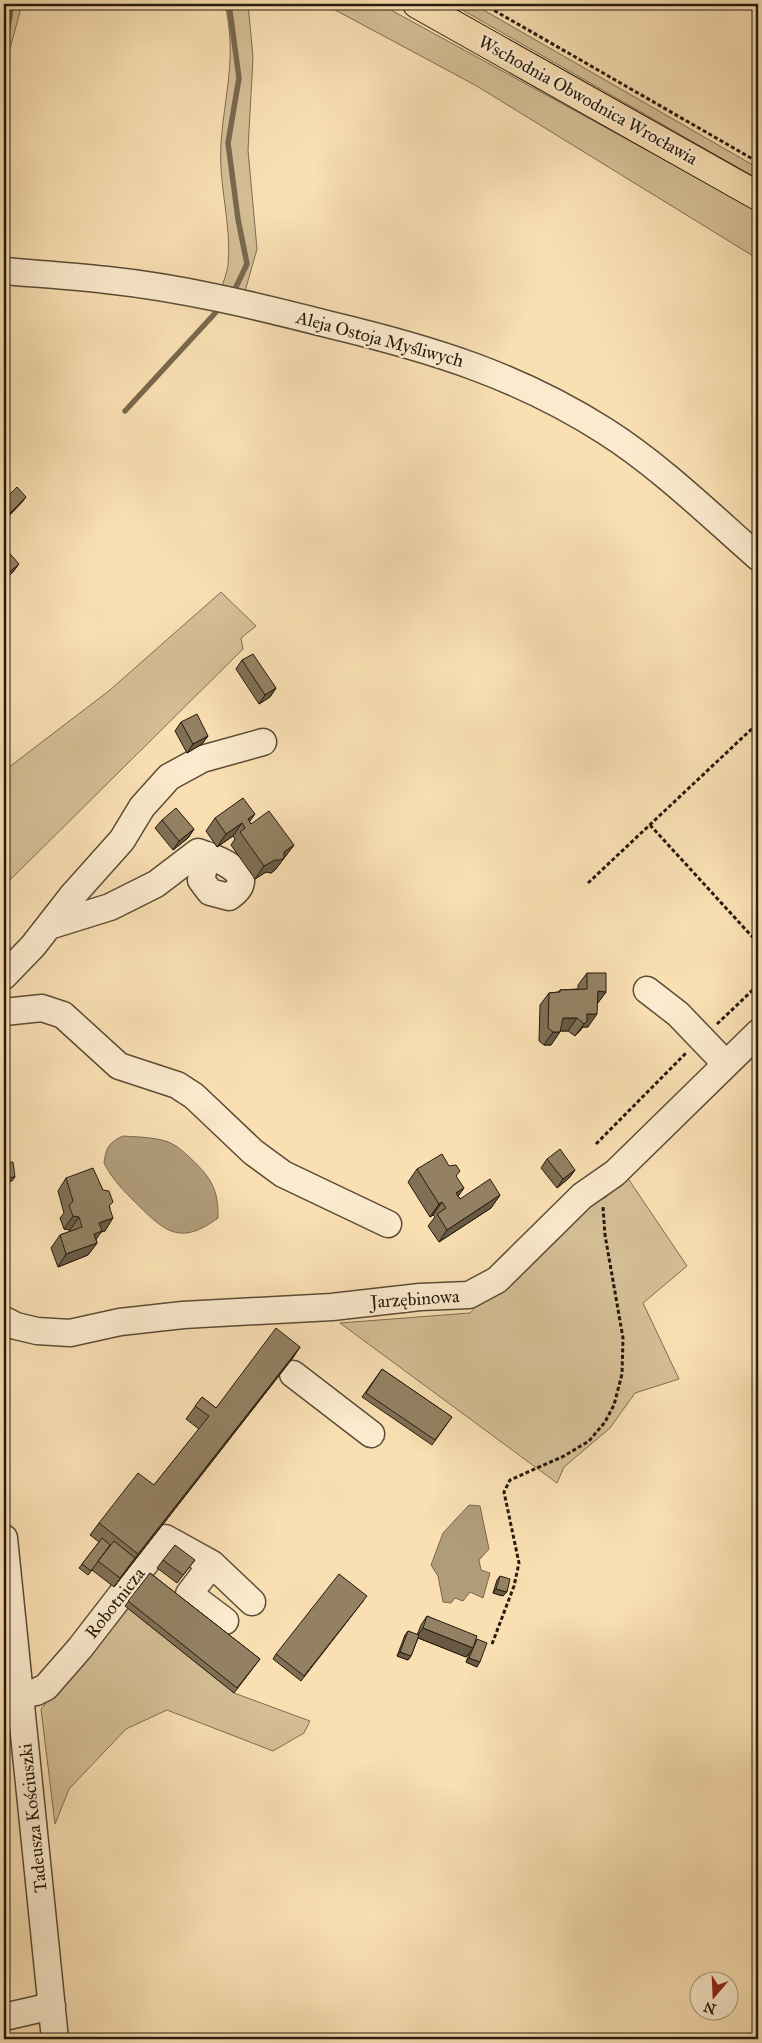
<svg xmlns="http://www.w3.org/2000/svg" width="762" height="2043" font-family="'IM FELL Great Primer',serif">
<rect width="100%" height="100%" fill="#f9dfb2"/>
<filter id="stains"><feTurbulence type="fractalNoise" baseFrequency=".004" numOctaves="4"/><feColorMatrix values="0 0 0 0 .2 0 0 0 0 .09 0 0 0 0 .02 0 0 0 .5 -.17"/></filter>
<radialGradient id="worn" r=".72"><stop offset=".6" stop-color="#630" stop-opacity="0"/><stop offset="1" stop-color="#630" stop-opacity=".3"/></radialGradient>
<path fill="#d5be96" stroke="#7e6c52" d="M4 4H22L4 71Z
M225 4H248L253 57 248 150 257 249 244 295 221 290C223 282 227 273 228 265 232 225 218 184 221 143 225 90 237 59 225 4Z
M324 4H380L758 211V259L475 85Z
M452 4H473L758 168V179Z
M221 592 256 626 241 638 243 649 4 886V771L110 690Z
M627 1177 687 1266 643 1303 679 1379 635 1393 610 1428 564 1467 557 1483 340 1323 470 1313 578 1204 605 1198Z
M125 1606 234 1693 310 1721 304 1733 273 1751 167 1710 126 1729 69 1789 55 1824 41 1709Z"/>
<path fill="#b19c7a" stroke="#79684e" d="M123 1136C137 1137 152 1137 165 1141 173 1143 182 1150 188 1156 209 1175 219 1188 218 1218 180 1246 165 1232 135 1202 123 1190 112 1179 104 1163 106 1148 109 1142 123 1136Z
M469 1505 480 1506 489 1549 479 1560 481 1570 490 1573 483 1598 470 1592 463 1601 455 1598 451 1603 443 1602 438 1576 431 1565 443 1533Z"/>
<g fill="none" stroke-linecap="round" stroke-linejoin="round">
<path stroke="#79684e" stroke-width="5.5" d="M229 4 239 78 228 143 238 219 247 264 236 287
M5 44 12 4
M125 411 218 310"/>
<g stroke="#5b4c36" stroke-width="29">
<path id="minor" d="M4 271C38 274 73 276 107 280 183 288 257 306 331 325 431 349 517 375 605 431 660 466 709 514 758 557
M49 926 110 907 156 884 198 852C216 858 263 874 229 897L210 892 201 880 207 855
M4 976 33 946 72 896 122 840 142 807 169 777 202 759 263 742
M647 990 678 1014 726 1064
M4 1012 42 1008 63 1015 119 1066 177 1085 194 1096 253 1152 283 1174 388 1224
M4 1320 16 1326 37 1331 70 1333 120 1322 183 1315 332 1307 420 1297 469 1295 497 1280 582 1196 615 1173 758 1033
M293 1374 371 1434
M4 1538 55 2039
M212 1564 189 1594 225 1621
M21 1695 36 1692 46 1687 80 1648 165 1538 212 1564 252 1602
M4 2017 52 2006"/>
</g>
<g stroke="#261b0d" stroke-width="30">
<path id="major" d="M417 4 758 196"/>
</g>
<path stroke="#261b0d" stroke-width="3" stroke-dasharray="4 2.5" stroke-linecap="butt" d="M483 4 758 162
M650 825 758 943
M588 883 758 723
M717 1024 758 985
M596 1144 687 1052
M492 1644 514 1586 519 1563 504 1492 510 1480 564 1456 589 1441 605 1422 614 1405 622 1374 623 1338 605 1235 603 1207"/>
<use href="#minor" stroke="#fbeacd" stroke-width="26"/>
<use href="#major" stroke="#f9dfb2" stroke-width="28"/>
</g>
<path fill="#7f6f55" stroke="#261b0d" d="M4 500 23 501 5 520 4 519Z
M242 660 276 688 270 697 259 704 236 669Z
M181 722 208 736 202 744 187 753 175 731Z
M215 818 249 821 251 824 294 845 275 870 271 873 266 872 255 879 231 845 235 839 233 836 217 847 206 831Z
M162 820 194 829 188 838 173 850 155 828Z
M587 973 606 992 597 1004 588 1027H583L578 1033 575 1036 568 1031H560L551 1045H544L539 1041 540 1005 549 993 558 992 560 990 578 989V985Z
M547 1159 575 1170 569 1178 557 1188 541 1168Z
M449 1166 456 1176 458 1196 460 1199 500 1195 491 1208 439 1242 428 1226 435 1217 433 1215 430 1217 408 1182 417 1169Z
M66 1178 110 1207 105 1231 101 1232 96 1239 97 1243 88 1255 58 1267 51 1248 60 1235 71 1231 70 1230 64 1229 60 1218 64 1213 58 1191Z
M300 1347 292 1359 114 1587 92 1570 93 1569 88 1575 79 1568 99 1542 90 1535 99 1523 154 1485 199 1429 186 1419 202 1397 216 1408Z
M382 1369 452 1417 432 1445 362 1397Z
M163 1560H195L177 1583 157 1568Z
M150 1573 260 1659 234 1693 125 1606Z
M500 1576 503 1596 493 1593 497 1580Z
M364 1600 301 1681 273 1659 276 1654Z
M427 1616 476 1640 477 1667 466 1662 470 1651 466 1657 418 1638 411 1656 408 1660 397 1656 405 1635 408 1631 417 1635 421 1625Z"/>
<path fill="#685a45" stroke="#261b0d" d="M26 497 23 501 5 520 8 515Z
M19 564 13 572 4 581V577Z
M276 688 270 697 259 704 265 695Z
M208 736 202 744 187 753 193 744Z
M255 814 246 827 248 819Z
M242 823 233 836 217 847 226 834Z
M194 829 188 838 173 850 179 841Z
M294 845 275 870 271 873 266 872 255 879 264 866Z
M598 991 606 992 597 1004Z
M587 1014H597L588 1027H583L578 1033 575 1036 584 1024Z
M563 1018H577L568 1031H554Z
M553 1032H560L551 1045H544Z
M575 1170 569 1178 557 1188 563 1179Z
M15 1177 12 1181 4 1182V1178Z
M464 1188 455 1201 456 1193Z
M500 1195 491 1208 439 1242 447 1230Z
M442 1202 433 1215 430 1217 439 1204Z
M73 1216 79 1217 70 1230 64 1229Z
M113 1218 105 1231 101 1232 93 1244 85 1246 99 1223Z
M97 1243 88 1255 58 1267 66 1254Z
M300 1347 292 1359 114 1587 138 1554Z
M496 1589 507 1592 503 1596 493 1593Z
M423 1628 473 1648 466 1657 416 1637Z
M400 1652 411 1656 408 1660 397 1656Z
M469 1658 480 1662 477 1667 466 1662Z"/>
<path fill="#948163" stroke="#261b0d" d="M17 487 26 497 8 515 4 511V500Z
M4 547 19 564 4 577Z
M253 654 276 688 265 695 242 660Z
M197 714 208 736 193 744 181 722Z
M243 798 255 814 248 819 251 824 269 811 294 845 284 852V858L280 860H275L264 866 240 832 245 828 242 823 226 834 215 818Z
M176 808 194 829 179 841 162 820Z
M587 973H606V992L598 991 597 1014H587V1021L584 1024 577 1018H563L560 1032H553L548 1028 549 993 560 992V990L587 989Z
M560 1149 575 1170 563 1179 547 1159Z
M442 1154 449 1166 456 1165 460 1171 456 1176 464 1188 456 1193 460 1199 490 1179 500 1195 447 1230 437 1214 446 1208 442 1202 439 1204 417 1169Z
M13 1162 15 1177 4 1178V1163Z
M93 1168 103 1190 109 1191 113 1202 109 1206 113 1218 99 1223 102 1231 94 1234 97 1243 66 1254 60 1235 82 1227 79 1217 73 1216 69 1206 73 1201 66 1178Z
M276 1328 300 1347 138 1554 99 1523 138 1473 154 1485 209 1416 195 1406 202 1397 216 1408Z
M382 1369 452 1417 435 1440 366 1393Z
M102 1538 110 1545 91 1571 82 1564Z
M114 1541 135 1558 120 1578 98 1561Z
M175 1545 195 1560 183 1575 163 1560Z
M150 1573 260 1659 237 1688 128 1601Z
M339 1574 367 1596 304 1676 276 1654Z
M500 1576 510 1579 507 1592 496 1589Z
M427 1616 477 1636 473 1648 423 1628Z
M408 1631 419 1635 411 1656 400 1652Z
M477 1639 487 1643 480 1662 469 1658Z"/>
<g text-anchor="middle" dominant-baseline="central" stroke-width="5" stroke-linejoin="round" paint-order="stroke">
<g font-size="18" fill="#261b0d" stroke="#fbeacd">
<text transform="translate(588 100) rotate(29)">Wschodnia Obwodnica Wrocławia</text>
<text transform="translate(380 339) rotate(15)">Aleja Ostoja Myśliwych</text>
<text transform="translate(415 1299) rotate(-4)">Jarzębinowa</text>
<text transform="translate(115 1603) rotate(-52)">Robotnicza</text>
<text transform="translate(33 1818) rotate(-96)">Tadeusza Kościuszki</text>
</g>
</g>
<rect width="762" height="2043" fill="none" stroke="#f9dfb2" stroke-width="20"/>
<rect x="5" y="5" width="752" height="2033" fill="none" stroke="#261b0d" stroke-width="2.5"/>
<rect x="10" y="10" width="742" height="2023" fill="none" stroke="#261b0d"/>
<g transform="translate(714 1996) rotate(199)"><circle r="24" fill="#fbeacd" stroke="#a69780"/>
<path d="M0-4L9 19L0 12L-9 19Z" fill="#8f2418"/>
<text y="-8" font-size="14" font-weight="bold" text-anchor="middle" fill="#261b0d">N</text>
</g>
<rect width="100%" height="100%" filter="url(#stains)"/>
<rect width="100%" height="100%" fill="url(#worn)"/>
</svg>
